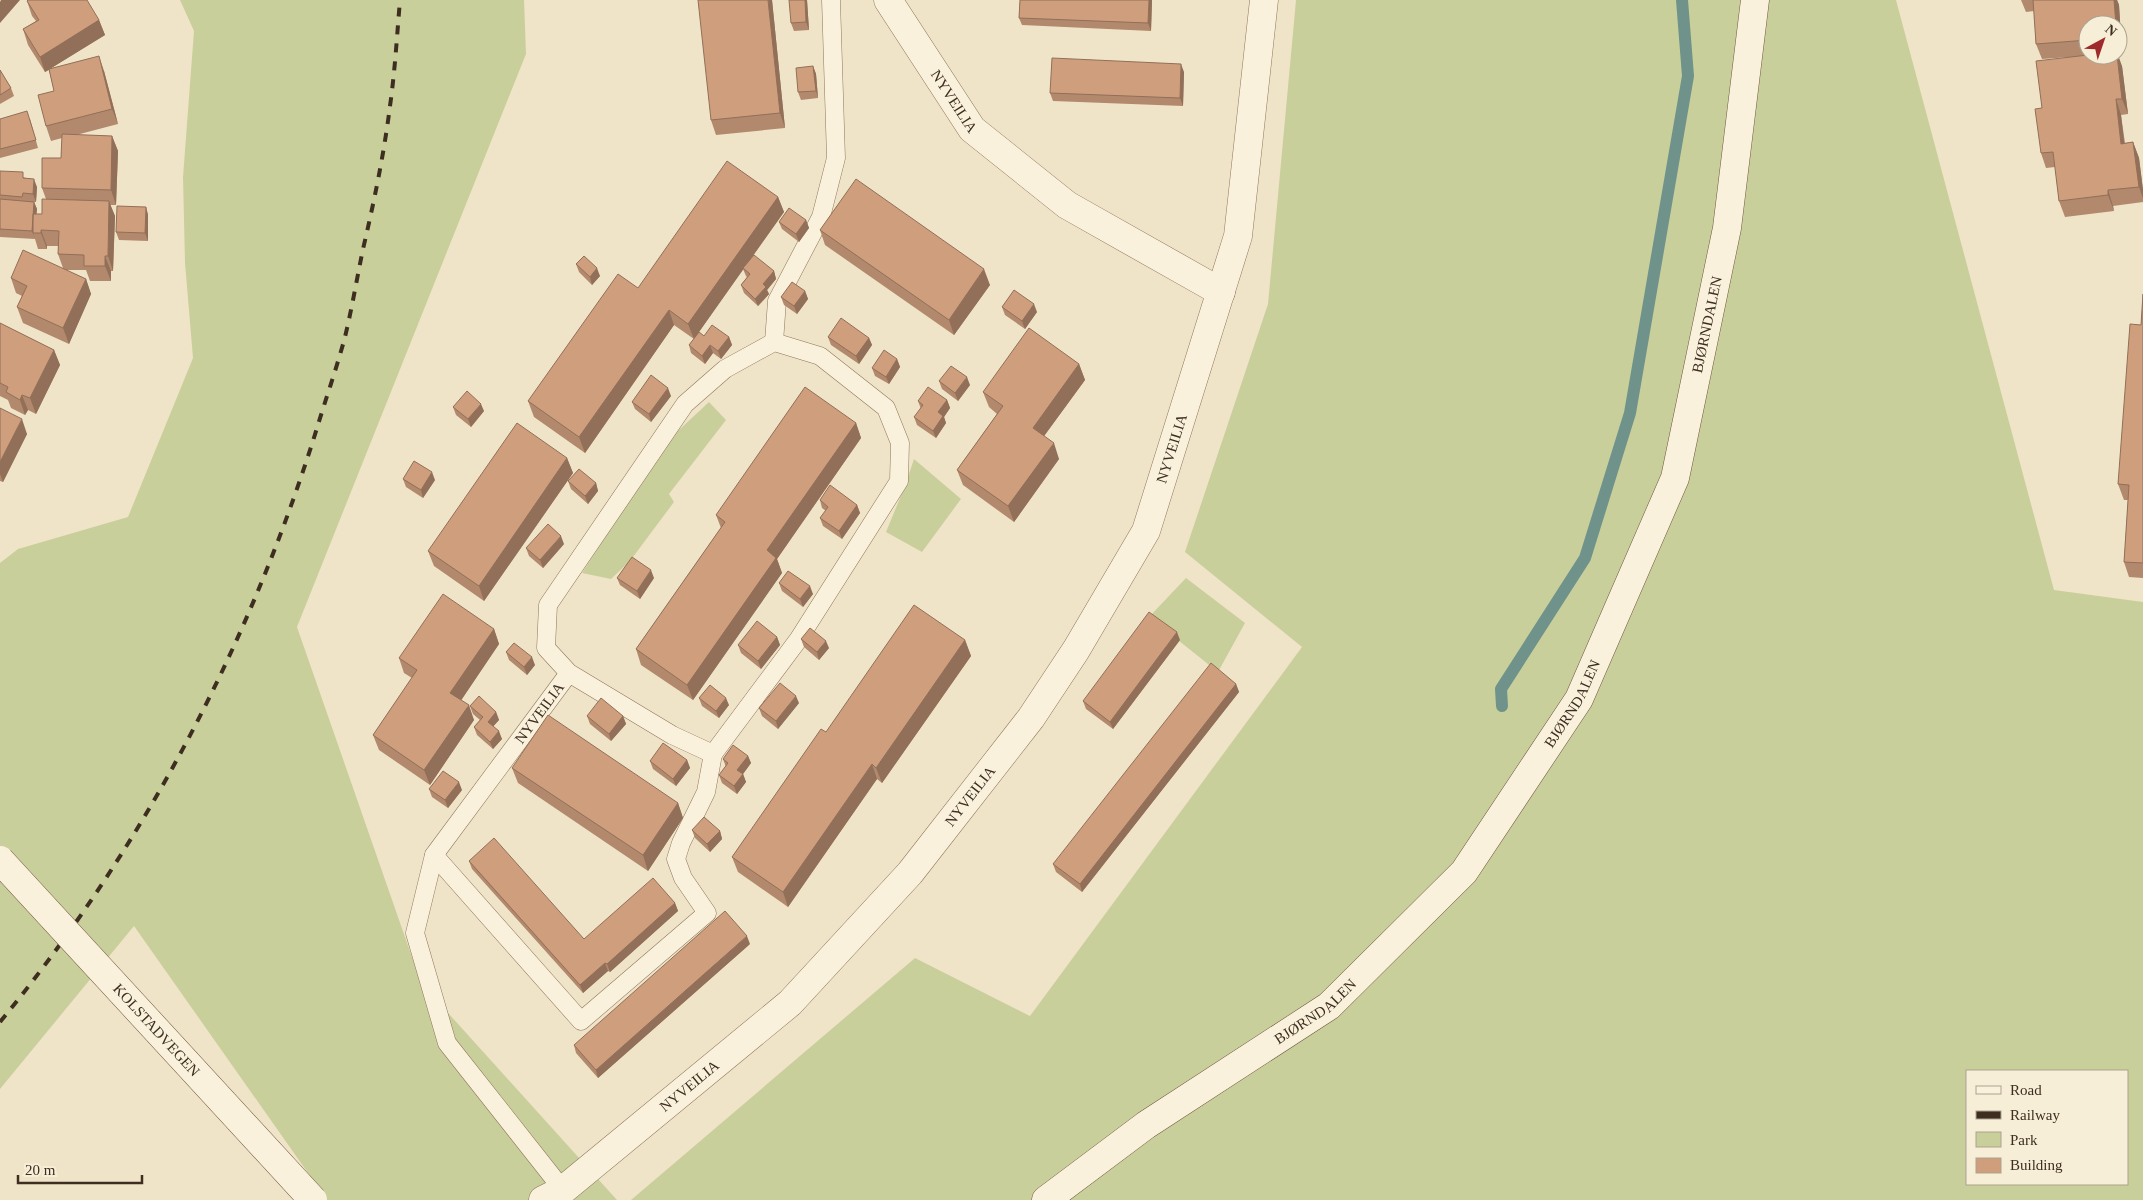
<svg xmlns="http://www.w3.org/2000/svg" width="2143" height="1200" font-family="'Times New Roman',serif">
<rect width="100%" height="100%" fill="#f0e4c8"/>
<path fill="#c9cf9b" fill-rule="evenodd" d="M180 0H524L526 54 297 627 421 983 617 1200H327L134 926 0 1089V563L18 549 128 517 193 358 185 263 183 177 194 31Z
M1296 0H1896L2054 590 2143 602V1200H631L915 958 1030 1016 1302 647 1185 552 1268 304ZM1967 1071H2127V1184H1967Z
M709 402 726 420 669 494 674 502 630 561 611 579 582 573 666 442Z
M914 459 961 499 922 552 886 532 905 486Z
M1186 578 1245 623 1218 672 1149 617Z"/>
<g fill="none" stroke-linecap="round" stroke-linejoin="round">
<path stroke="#6f938a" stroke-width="12" d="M1502 706 1501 689 1585 558 1630 413 1688 76 1682 0"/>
<g stroke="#8d765c" stroke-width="19">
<g id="lane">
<path d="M774 342 777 301 821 217 836 158 831 0"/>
<path d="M434 855 581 1021 707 913 683 878 676 859 681 843 706 792 713 754"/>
<path id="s1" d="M563 1190 447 1043 415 933 434 855 569 673 546 648 548 605 685 404 725 369 774 342 820 356 886 408 900 443 899 481 798 640 713 754 672 735 569 673"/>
</g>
</g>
<g stroke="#8d765c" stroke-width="29">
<g id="street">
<path id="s2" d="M888 0 972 129 1067 205 1221 292"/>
<path id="s3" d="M543 1200 563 1190 790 1003 910 873 1031 718 1076 650 1146 531 1238 236 1264 0"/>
</g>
</g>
<g stroke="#6f573f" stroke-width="29">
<g id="secondary">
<path id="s4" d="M1046 1200 1146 1125 1329 1006 1464 872 1579 699 1675 478 1727 228 1755 0"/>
</g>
</g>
<use href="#lane" stroke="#faf1dc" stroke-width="18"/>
<use href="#street" stroke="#faf1dc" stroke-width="28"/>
<use href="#secondary" stroke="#faf1dc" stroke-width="28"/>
<path stroke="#3d2e20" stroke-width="4" stroke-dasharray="9 9" stroke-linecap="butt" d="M0 1022C144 847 250 644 317 428 326 398 337 367 345 337 352 308 357 278 363 249 374 202 384 154 390 106 395 71 397 35 400 0"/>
<g stroke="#6f573f" stroke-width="29" stroke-linecap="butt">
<g id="secondary-bridge">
<path id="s5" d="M0 860 313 1200"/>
</g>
</g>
<use href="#secondary-bridge" stroke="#faf1dc" stroke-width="28"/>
</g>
<path fill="#b2896c" d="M772 0 785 128 716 135 711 120Z
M807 0 809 30 794 31 791 23Z
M1020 0H1152L1151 31 1022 25 1019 18Z
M2021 0H2117L2119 5 2122 53H2118V25H2088V55L2122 66 2128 114 2121 115 2125 143 2133 142 2139 158 2143 190V202L2113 206 2114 211 2065 217 2059 201 2055 167 2046 168 2041 153 2042 108 2069 57 2042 59 2036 44 2034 11 2026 12Z
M27 1 99 20 105 35 51 68 104 71 118 124 76 135 112 136 118 151 116 205H110L115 216 113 271H111V281H90L86 270H66L86 279 91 294 69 344 23 323 17 307 22 296 16 293 11 278 63 268 58 254V246H47V249H38L35 239 0 237V171L26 178 37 187 36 202H34L37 209 36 214H42L46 199 42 188 61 158 62 138 51 141 46 126 54 91 49 70 45 72 28 45 23 29 36 21 32 16Z
M813 66 816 74 818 98 801 100 798 92Z
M0 70 11 88 14 96 0 104Z
M1184 72 1183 106 1053 101 1050 93Z
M0 119H30L38 148 0 158Z
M778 197 784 212 747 264 774 271 776 279 767 290 769 294 758 306 744 293 741 285 747 277 746 276 743 269 699 332 704 336 729 337 732 345 721 359 713 353 705 364 691 353 689 345 694 339 674 325 585 453 534 417 528 401 638 288Z
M146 207 148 215V241L119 240 116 232Z
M806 220 809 228 799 242 782 229 779 222Z
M820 230 990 285 954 335 825 245Z
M576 264 600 276 592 285 579 272Z
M805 291 808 299 797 314 784 305 781 297Z
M2143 294V578L2129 577 2124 562 2128 500H2124L2118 484 2141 325Z
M1002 307 1037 312 1025 329 1005 315Z
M0 323 54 350 60 365 36 414 28 410 25 415 11 408 8 400 0 396Z
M828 337 869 338 872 345 859 364 831 345Z
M897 359 900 367 889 384 875 376 872 368Z
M1079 364 1085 380 1044 436 1059 459 1014 522 963 485 957 470 997 414 989 407 983 392Z
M939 381 970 385 958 401 942 389Z
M671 396 651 422 635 409 632 402Z
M947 400 950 408 944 417 946 423 936 438 917 425 914 417 921 409 918 401Z
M453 407 484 411 471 427 456 415Z
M0 408 27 434 3 482 0 481Z
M856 423 861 438 777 559 782 573 693 700 641 665 636 649 721 528 716 515Z
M567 458 573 473 484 601 434 566 428 551Z
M403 479 435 480 423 498 406 487Z
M568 481 596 483 598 491 588 504 571 489Z
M820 500 857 505 860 513 842 539 823 526 820 518 826 511 822 508Z
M564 544 543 568 529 556 526 548Z
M617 578H654L640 599 620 585Z
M779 583 813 594 803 607 782 591Z
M494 629 499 644 461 700 474 720 430 785 379 750 373 735 412 678 404 673 399 658Z
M777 637 780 645 761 669 741 653 738 645Z
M801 639 829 648 819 660 804 647Z
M965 640 971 656 882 783 877 779 788 907 738 872 732 857 826 732Z
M1180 640 1113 729 1086 709 1083 701Z
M506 652 535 665 527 675 509 660Z
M1236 684 1239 692 1082 892 1056 872 1053 864Z
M699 698 729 705 719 718 702 706Z
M799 703 778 729 762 716 759 708Z
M470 706 496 712 499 720 493 726 502 739 493 749 477 735 474 727 480 720 473 714Z
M587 716H623L626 724 611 741 590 724Z
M748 756 751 763 743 774 746 782 737 794 722 783 719 775 726 767 723 759Z
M687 760 690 768 676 786 653 769 650 761Z
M512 768 678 803 683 818 648 871 518 783Z
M429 789 462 790 448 808 432 797Z
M692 830 720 831 722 839 710 852 695 838Z
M469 861 584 939 675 903 678 911 610 972 608 971 583 993 472 869Z
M750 944 598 1078 576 1053 574 1045Z"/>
<path fill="#916f58" d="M1 0H20L0 23V2Z
M768 0H772L785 128 780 113Z
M805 0H807L809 30 806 22Z
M1149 0H1152L1151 31 1148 23Z
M2114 0H2117L2119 5 2122 53 2118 40V25H2116Z
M99 20 105 35 45 72 40 57Z
M2117 55H2118L2122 66 2128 114 2122 99Z
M99 56 104 71 118 124 112 109Z
M1181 64 1184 72 1183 106 1180 98Z
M813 66 816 74 818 98 816 91Z
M2116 99 2121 115 2126 159 2121 144Z
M112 136 118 151 116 205 111 190Z
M2133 142 2139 158 2143 190V198L2139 187Z
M34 179 37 187 36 202 33 194Z
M2108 190 2113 206 2114 211 2108 195Z
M778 197 784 212 694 339 688 324Z
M109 201 115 216 113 271 108 256Z
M34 202 37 209 35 233H33L35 239 32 231Z
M146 207 148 215V241L145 233Z
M806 220 809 228 799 242 796 234Z
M41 230 47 246V249L41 233Z
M105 256 111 271V281L105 266Z
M597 268 600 276 592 285 590 277Z
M984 269 990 285 954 335 949 320Z
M774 271 776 279 767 290 769 294 758 306 755 299 763 284Z
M86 279 91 294 69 344 63 328Z
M805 291 808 299 797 314 794 306Z
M1034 304 1037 312 1025 329 1022 321Z
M669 310 674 325 585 453 579 437Z
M729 337 732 345 721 359 718 351Z
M869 338 872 345 859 364 856 356Z
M710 345 713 353 705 364 702 356Z
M54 350 60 365 36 414 30 398Z
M897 359 900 367 889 384 886 377Z
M1079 364 1085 380 1039 443 1033 428Z
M967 377 970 385 958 401 955 393Z
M668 388 671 396 651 422 649 414Z
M22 395 28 410 25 415 20 400Z
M947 400 950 408 944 417 946 423 936 438 933 431 938 412Z
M481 404 484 411 471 427 468 419Z
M22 419 27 434 3 482 0 474V462Z
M856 423 861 438 777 559 782 573 693 700 687 685 767 550Z
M1054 443 1059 459 1014 522 1008 506Z
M567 458 573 473 484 601 479 586Z
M432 472 435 480 423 498 421 490Z
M596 483 598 491 588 504 585 496Z
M857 505 860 513 842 539 839 531Z
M561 536 564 544 543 568 540 560Z
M651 570 654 578 640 599 637 591Z
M810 586 813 594 803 607 800 599Z
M494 629 499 644 456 708 450 693Z
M1177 632 1180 640 1113 729 1110 722Z
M777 637 780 645 761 669 758 661Z
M965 640 971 656 882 783 876 768Z
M826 641 829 648 819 660 817 652Z
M532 657 535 665 527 675 524 667Z
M1236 684 1239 692 1082 892 1080 884Z
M796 696 799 703 778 729 776 721Z
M726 698 729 705 719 718 716 711Z
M469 705 474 720 430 785 424 770Z
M496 712 499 720 491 729 488 722Z
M623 716 626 724 611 741 609 734Z
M499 731 502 739 493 749 490 742Z
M748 756 751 763 743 774 746 782 737 794 734 786 737 770Z
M687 760 690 768 676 786 673 779Z
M872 764 877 779 788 907 783 892Z
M459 782 462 790 448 808 445 800Z
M678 803 683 818 648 871 643 855Z
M720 831 722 839 710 852 707 844Z
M675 903 678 911 610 972 607 964Z
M747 936 750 944 598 1078 596 1070Z
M605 963 608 971 583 993 580 985Z"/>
<path fill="#cf9f7d" stroke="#916f58" d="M28 0H87L99 20 40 57 23 29 39 20 27 1Z
M698 0H768L780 113 711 120Z
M789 0H805L806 22 791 23Z
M1020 0H1149L1148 23 1019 18Z
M2033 0H2114L2116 25H2088V40L2036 44Z
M2088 55H2117L2122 99H2116L2121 144 2133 142 2139 187 2108 190V195L2059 201 2053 152 2041 153 2035 109 2042 108 2036 61Z
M99 56 112 109 46 126 38 95 54 91 49 69Z
M1052 58 1181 64 1180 98 1050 93Z
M813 66 816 91 798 92 796 68Z
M0 70 11 88 0 95Z
M27 111 36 140 0 149V119Z
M62 134 112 136 111 190 42 188V158H61Z
M727 161 778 197 688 324 669 310 579 437 528 401 618 274 638 288Z
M0 171 23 172V178L34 179 33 194 23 193 22 197 0 195Z
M856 179 984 269 949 320 820 230Z
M0 199 34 202 32 231 0 229Z
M42 199 109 201 108 256H105V266H84V255L58 254 59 231 41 230V233H33V214H42Z
M117 206 146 207 145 233 116 232Z
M789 208 806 220 796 234 779 222Z
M23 250 86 279 63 328 17 307 27 286 11 278Z
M754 255 774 271 763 284 766 287 755 299 741 285 750 274 743 268Z
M584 256 597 268 590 277 576 264Z
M792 282 805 291 794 306 781 297Z
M1014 290 1034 304 1022 321 1002 307Z
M2143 294V563L2124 562 2129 485 2118 484 2130 324 2141 325Z
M841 318 869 338 856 356 828 337Z
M0 323 54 350 30 398 22 395 20 400 6 392 8 387 0 383Z
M712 325 729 337 718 351 710 345 702 356 689 345 699 332 704 336Z
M1029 328 1079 364 1033 428 1054 443 1008 506 957 470 1003 406 983 392Z
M884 350 897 359 886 377 872 368Z
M951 366 967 377 955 393 939 381Z
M651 375 668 388 649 414 632 402Z
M805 387 856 423 767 550 776 558 687 685 636 649 725 522 716 515Z
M928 387 947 400 938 412 943 416 933 431 914 417 923 405 918 401Z
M467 391 481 404 468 419 453 407Z
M0 408 22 419 0 462Z
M517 423 567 458 479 586 428 551Z
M414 461 432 472 421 490 403 479Z
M579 469 596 483 585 496 568 481Z
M830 485 857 505 839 531 820 518 828 507 820 500Z
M548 524 561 536 540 560 526 548Z
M632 557 651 570 637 591 617 578Z
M788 571 810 586 800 599 779 583Z
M443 594 494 629 450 693 469 705 424 770 373 735 417 670 399 658Z
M914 605 965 640 876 768 872 764 783 892 732 857 821 729 826 732Z
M1149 612 1177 632 1110 722 1083 701Z
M757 621 777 637 758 661 738 645Z
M810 628 826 641 817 652 801 639Z
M514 643 532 657 524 667 506 652Z
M1211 663 1236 684 1080 884 1053 864Z
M780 683 796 696 776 721 759 708Z
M710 685 726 698 716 711 699 698Z
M479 696 496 712 488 722 499 731 490 742 474 727 483 717 470 706Z
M601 698 623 716 609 734 587 716Z
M548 715 678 803 643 855 512 768Z
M663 743 687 760 673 779 650 761Z
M733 745 748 756 737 770 743 774 734 786 719 775 728 763 723 759Z
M443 771 459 782 445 800 429 789Z
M704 817 720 831 707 844 692 830Z
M494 838 584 939 653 878 675 903 607 964 605 963 580 985 469 861Z
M725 911 747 936 596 1070 574 1045Z"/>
<g text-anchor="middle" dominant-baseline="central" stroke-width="5" stroke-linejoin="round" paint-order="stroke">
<g font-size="15" fill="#3d2e20" stroke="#f7eed8">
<text stroke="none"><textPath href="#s2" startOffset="121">NYVEILIA</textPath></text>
<text stroke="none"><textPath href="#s4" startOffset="1139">BJØRNDALEN</textPath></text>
<text stroke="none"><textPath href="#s3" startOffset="996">NYVEILIA</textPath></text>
<text stroke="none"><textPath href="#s4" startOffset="734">BJØRNDALEN</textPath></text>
<text stroke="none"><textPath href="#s1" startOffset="559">NYVEILIA</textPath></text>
<text stroke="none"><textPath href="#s3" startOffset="591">NYVEILIA</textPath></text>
<text stroke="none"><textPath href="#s4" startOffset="329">BJØRNDALEN</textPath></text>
<text stroke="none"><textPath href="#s5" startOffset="231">KOLSTADVEGEN</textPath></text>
<text stroke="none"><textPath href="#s3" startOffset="186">NYVEILIA</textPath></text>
</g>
</g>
<rect x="1966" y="1070" width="162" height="115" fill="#f7eed8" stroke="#ada18e"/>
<rect x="1976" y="1086" width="25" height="8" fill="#faf1dc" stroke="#ada18e"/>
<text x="2010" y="1095" font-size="15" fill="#3d2e20">Road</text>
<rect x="1976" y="1111" width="25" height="8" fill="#3d2e20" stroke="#ada18e"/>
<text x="2010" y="1120" font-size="15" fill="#3d2e20">Railway</text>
<rect x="1976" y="1132" width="25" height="15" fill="#c9cf9b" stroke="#ada18e"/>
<text x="2010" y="1145" font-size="15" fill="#3d2e20">Park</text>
<rect x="1976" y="1158" width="25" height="15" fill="#cf9f7d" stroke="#ada18e"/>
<text x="2010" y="1170" font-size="15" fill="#3d2e20">Building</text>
<g transform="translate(2103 40) rotate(40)"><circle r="24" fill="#f7eed8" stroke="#ada18e"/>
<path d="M0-4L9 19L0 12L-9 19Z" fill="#9e2a2b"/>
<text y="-8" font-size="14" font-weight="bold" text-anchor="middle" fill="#3d2e20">N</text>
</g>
<path d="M18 1175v8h124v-8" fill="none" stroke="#3d2e20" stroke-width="2.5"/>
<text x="25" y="1175" font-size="15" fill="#3d2e20" stroke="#f7eed8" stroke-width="4" paint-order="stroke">20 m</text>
</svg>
